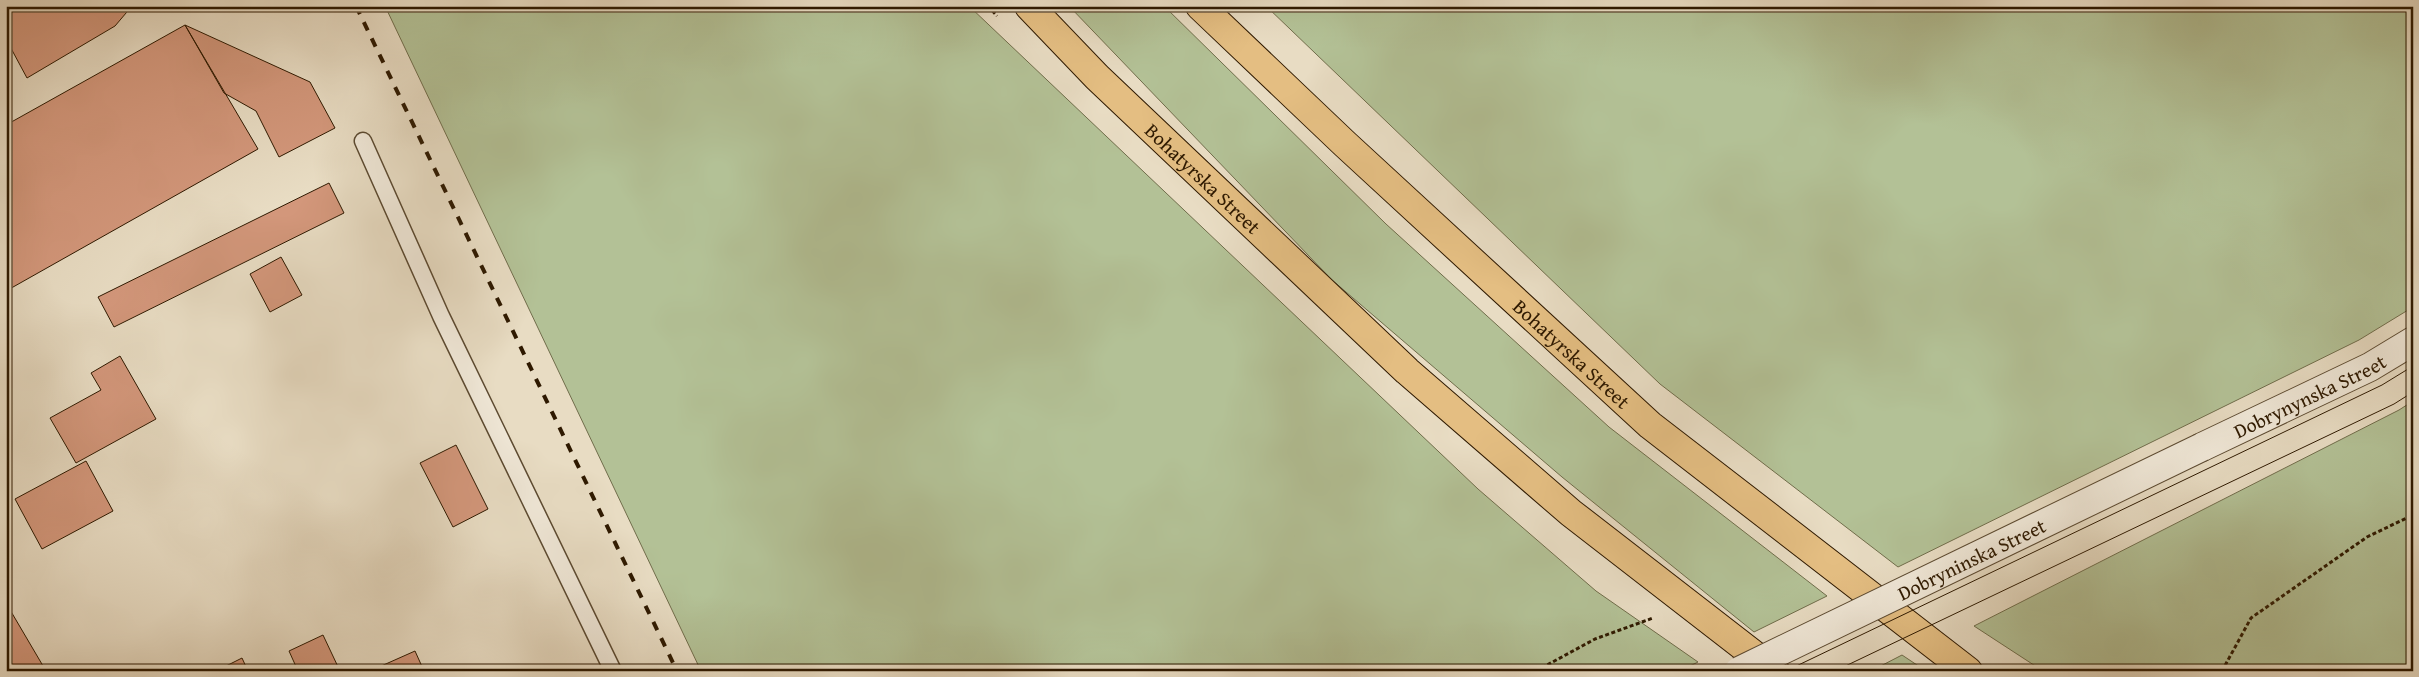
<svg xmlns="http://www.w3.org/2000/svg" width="2419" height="677" font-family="'Gentium Book Plus',serif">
<rect width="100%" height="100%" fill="#e8dcc3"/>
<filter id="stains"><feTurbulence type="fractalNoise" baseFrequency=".004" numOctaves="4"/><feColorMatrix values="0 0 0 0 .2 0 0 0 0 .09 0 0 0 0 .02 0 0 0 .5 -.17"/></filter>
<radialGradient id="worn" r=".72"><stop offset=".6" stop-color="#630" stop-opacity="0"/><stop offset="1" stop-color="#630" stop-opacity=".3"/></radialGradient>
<path fill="#b3c196" stroke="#706d4b" d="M385 6H969L1478 489 1596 591 1698 662 1680 671H701Z
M1069 6H1164L1386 224 1609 427 1827 596 1754 632 1562 477 1332 280Z
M1266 6H2413V307L2359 340 1898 567 1660 384Z
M2413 401V671H2043L1974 626 2399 410Z
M1902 655 1926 671H1871Z"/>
<path fill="#d3977b" stroke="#2e1900" d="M6 6H132L115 26 27 78 6 39Z
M185 25 258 149 6 291V125Z
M185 25 310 82 335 128 279 157 256 111 224 93Z
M329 183 344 213 114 327 98 297Z
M281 257 302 295 270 312 250 274Z
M120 356 156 419 76 463 50 418 101 390 91 373Z
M456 445 488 509 453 527 420 463Z
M86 461 113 511 42 549 15 499Z
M6 603 46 671H6Z
M323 635 340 671H298L289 651Z
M415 651 424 671H370Z
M242 658 248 671H216Z"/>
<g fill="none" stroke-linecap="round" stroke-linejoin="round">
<g stroke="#5c4a31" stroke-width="19">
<path id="service" d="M363 141 441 316 613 671"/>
</g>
<g stroke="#5c4a31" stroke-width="30">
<g id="minor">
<path id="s1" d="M2202 447 2370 367 2413 341"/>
</g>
</g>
<g stroke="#2e1900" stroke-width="30">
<g id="primary">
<path id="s2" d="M1029 6 1097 77 1407 371 1571 513 1775 671"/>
<path id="s3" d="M1200 6 1345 144 1650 425 1968 671"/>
</g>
</g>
<path stroke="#2e1900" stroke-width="3" stroke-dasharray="4 2.5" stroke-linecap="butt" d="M988 6 997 16
M1536 671 1595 639 1653 618
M2222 671 2251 618 2367 537 2413 515"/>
<use href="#service" stroke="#f0e8d8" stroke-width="16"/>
<use href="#minor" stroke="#f0e8d8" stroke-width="28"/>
<use href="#primary" stroke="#e4be82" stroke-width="28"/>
<path stroke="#2e1900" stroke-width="1" d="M1786 671 2382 385 2413 366
M1835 671 2394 404 2413 392"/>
<path stroke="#2e1900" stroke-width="4" stroke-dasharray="9 9" stroke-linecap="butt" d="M356 6 677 671"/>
<g stroke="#5c4a31" stroke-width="30" stroke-linecap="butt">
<g id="minor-bridge">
<path id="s4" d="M1739 671 2202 447"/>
</g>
</g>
<use href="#minor-bridge" stroke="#f0e8d8" stroke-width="28"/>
</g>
<g text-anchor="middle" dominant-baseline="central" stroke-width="5" stroke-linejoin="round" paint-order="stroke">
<g font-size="20" fill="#2e1900" stroke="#f0e8d8">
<text stroke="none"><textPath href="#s2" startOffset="245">Bohatyrska Street</textPath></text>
<text stroke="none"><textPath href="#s3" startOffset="509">Bohatyrska Street</textPath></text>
<text stroke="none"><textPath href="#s1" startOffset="119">Dobrynynska Street</textPath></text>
<text stroke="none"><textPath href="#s4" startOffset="258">Dobryninska Street</textPath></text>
</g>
</g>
<rect width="2419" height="677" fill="none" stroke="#e8dcc3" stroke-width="25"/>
<rect x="8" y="8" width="2404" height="662" fill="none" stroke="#2e1900" stroke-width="2.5"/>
<rect x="12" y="12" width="2394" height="652" fill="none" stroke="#2e1900"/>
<rect width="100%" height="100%" filter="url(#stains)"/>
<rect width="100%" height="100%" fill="url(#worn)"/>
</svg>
